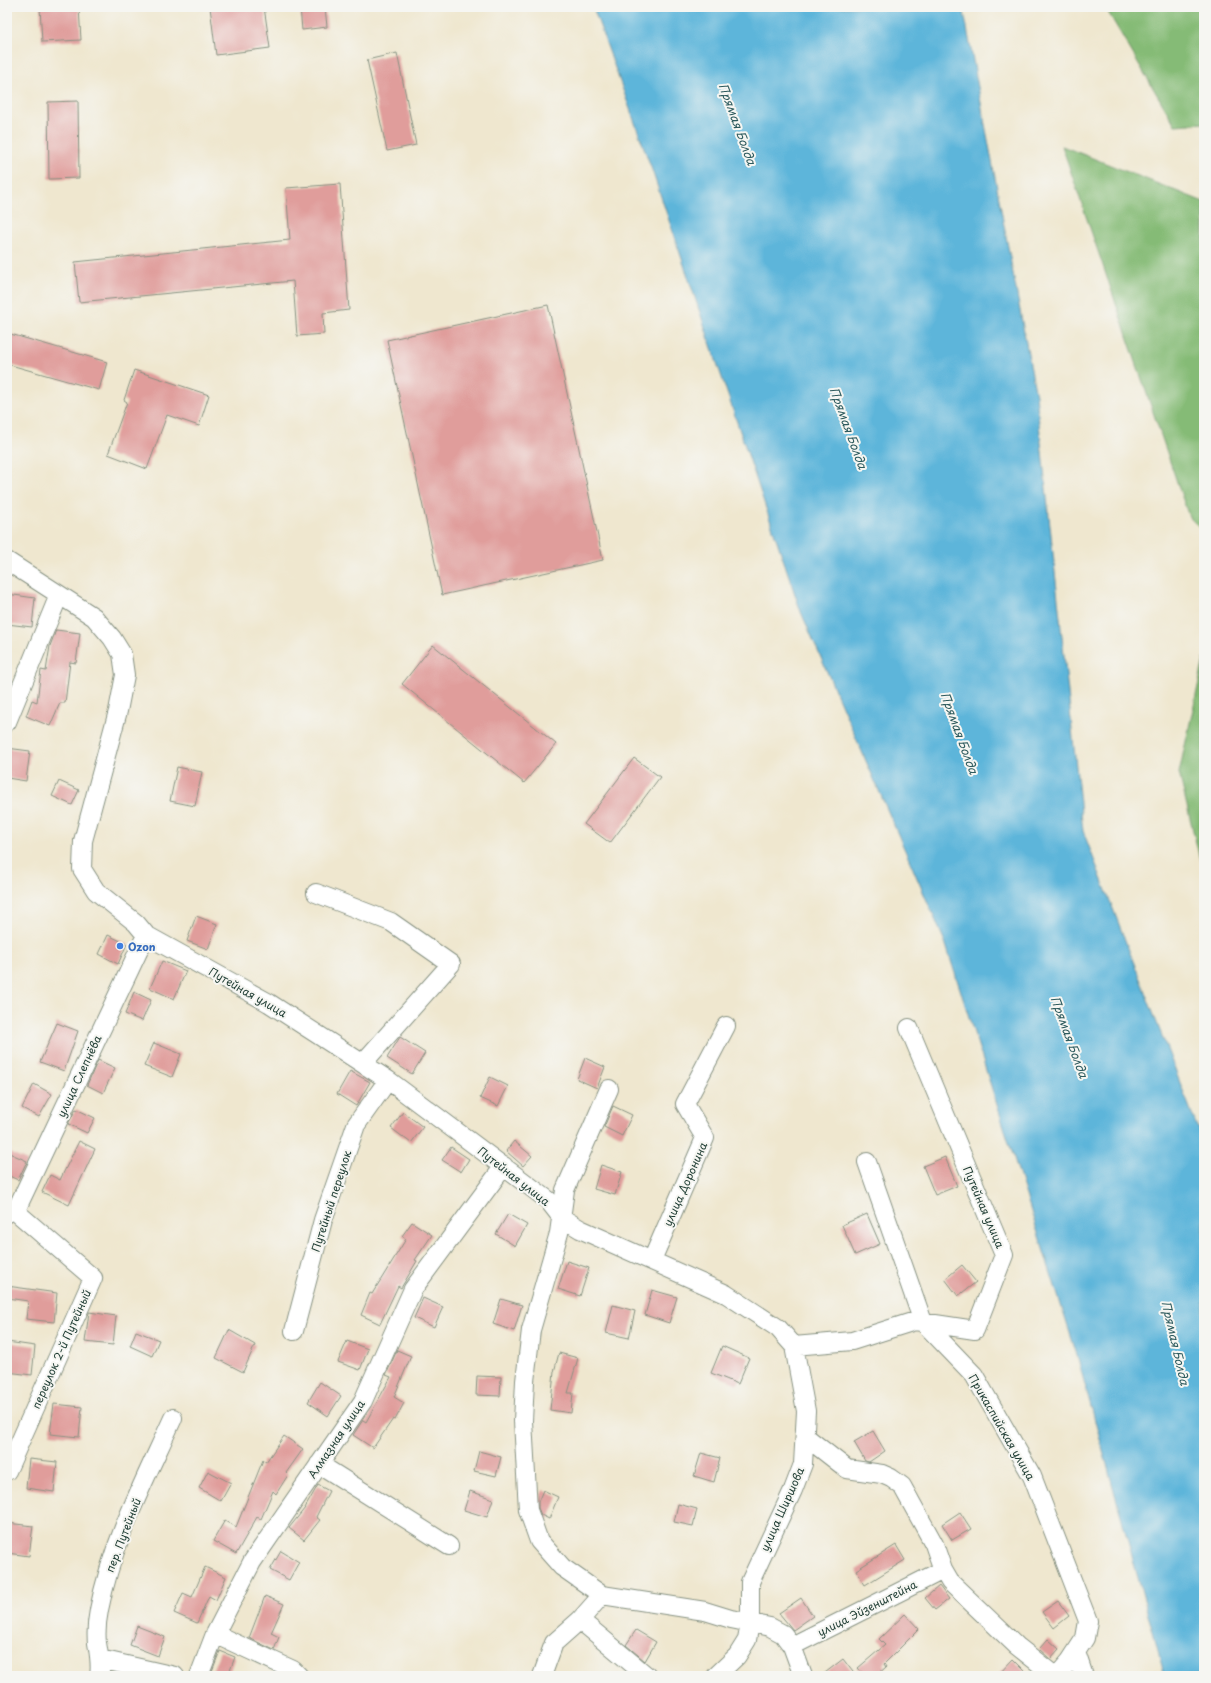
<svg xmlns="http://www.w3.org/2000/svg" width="1211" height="1683" font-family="'Playpen Sans',sans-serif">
<rect width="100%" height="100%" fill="#f6f6f2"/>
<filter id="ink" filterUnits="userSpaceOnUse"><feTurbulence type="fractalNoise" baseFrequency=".025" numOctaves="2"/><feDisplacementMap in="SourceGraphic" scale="8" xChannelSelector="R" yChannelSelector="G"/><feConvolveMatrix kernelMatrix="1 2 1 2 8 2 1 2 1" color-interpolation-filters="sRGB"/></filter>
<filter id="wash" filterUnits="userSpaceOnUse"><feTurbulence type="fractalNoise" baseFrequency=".012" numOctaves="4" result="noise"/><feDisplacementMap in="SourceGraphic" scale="16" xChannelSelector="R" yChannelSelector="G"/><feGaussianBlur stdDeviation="0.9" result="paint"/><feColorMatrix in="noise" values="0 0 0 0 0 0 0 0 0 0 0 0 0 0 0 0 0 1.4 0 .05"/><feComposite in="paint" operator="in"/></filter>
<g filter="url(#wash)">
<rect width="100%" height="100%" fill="#efe7cf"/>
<path fill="#85bb76" stroke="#527c55" d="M1105 7H1204V123L1175 125Z
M1062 146 1204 202V532L1189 517Z
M1204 659V876L1179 773Z"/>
<path fill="#5db5da" stroke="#3e7987" d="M593 7H963L1036 396 1083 831 1204 1145V1676H1165L1076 1352 945 942 801 612 651 167Z"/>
<g id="blocks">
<path fill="#e09d9b" d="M40 7H79L81 40 42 42Z
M210 7H264L270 48 216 55Z
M300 7H325L327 27 302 30Z
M397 53 416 145 387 151 367 60Z
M78 101 79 178 49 179 48 102Z
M340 184 349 310 323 313 324 334 297 336 293 281 79 302 75 262 290 240 286 188Z
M548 305 603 560 442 595 387 340Z
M7 333 107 362 99 390 7 364Z
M134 370 209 395 199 426 167 415 147 469 108 454 127 402 124 400Z
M7 594 35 598 32 627 7 624Z
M56 630 80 633 76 663 70 662 65 703H60L50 726 26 716 32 700 37 702 41 670 46 671 50 646Z
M433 645 556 744 524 783 402 684Z
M7 748 30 751 26 781 7 778Z
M634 758 660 777 610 843 584 824Z
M177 767 202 772 195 806 170 801Z
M59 781 79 790 72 805 52 796Z
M196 916 217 924 208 949 187 941Z
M108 935 127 944 118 964 99 954Z
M162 961 186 971 174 999 150 988Z
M134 992 151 1000 142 1021 125 1014Z
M57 1023 78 1031 64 1071 40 1062Z
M400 1037 425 1053 412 1074 387 1058Z
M154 1043 181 1054 172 1077 144 1066Z
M585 1058 605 1067 597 1088 577 1079Z
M98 1060 115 1068 103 1093 87 1085Z
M350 1071 370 1082 356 1106 337 1094Z
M490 1077 508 1086 498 1106 480 1098Z
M34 1084 52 1094 39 1117 22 1108Z
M613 1106 632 1115 622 1136 604 1127Z
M76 1109 95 1118 87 1133 68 1124Z
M403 1112 423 1127 411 1143 391 1128Z
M79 1141 95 1149 69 1205 42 1192 50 1175 60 1180Z
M514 1141 532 1156 523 1166 506 1151Z
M451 1147 469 1159 461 1172 442 1160Z
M7 1152 27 1161 18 1180 7 1175Z
M945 1157 957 1186 935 1195 923 1166Z
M601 1165 622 1172 615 1195 594 1189Z
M508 1214 527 1225 515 1246 496 1234Z
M867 1214 880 1244 855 1255 842 1225Z
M412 1222 432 1235 415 1260 417 1261 401 1288 398 1286 380 1324 361 1315 370 1293 372 1294 406 1239 402 1236Z
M567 1261 589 1268 580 1296 558 1289Z
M962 1265 976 1282 958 1296 945 1279Z
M7 1286 57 1293 54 1322 26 1319 28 1301 7 1298Z
M652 1290 677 1297 669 1323 645 1315Z
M423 1298 443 1307 434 1327 414 1318Z
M501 1299 522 1305 514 1331 493 1324Z
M613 1305 635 1311 629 1338 606 1333Z
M89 1312 116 1316 113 1345 85 1342Z
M229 1330 255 1345 243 1372 216 1358Z
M136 1331 159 1340 152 1356 130 1346Z
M347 1341 368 1349 360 1370 338 1362Z
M7 1342 35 1346 32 1375 7 1372Z
M722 1346 749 1358 738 1384 711 1373Z
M397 1350 411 1356 394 1397 404 1403 395 1420 393 1419 373 1448 353 1435 363 1420 366 1422 391 1377 386 1375Z
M559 1353 578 1358 568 1393H573L571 1413 550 1410 554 1372Z
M477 1376 501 1377 500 1396 476 1395Z
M320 1382 341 1396 328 1416 308 1402Z
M54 1404 82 1407 79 1437 50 1434Z
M873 1431 885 1451 869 1462 865 1461 854 1442Z
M284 1436 303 1449 286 1473 288 1475 276 1494 273 1491 261 1519 257 1517 236 1554 213 1541 225 1520 236 1527 263 1460 266 1462Z
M479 1451 501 1457 496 1476 474 1471Z
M701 1453 720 1458 714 1482 694 1476Z
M29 1459 57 1462 54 1492 26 1488Z
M208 1471 231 1483 221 1501 199 1488Z
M318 1485 329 1491 316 1517 320 1520 304 1540 289 1528 305 1508Z
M543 1490 558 1497 549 1519 541 1515 538 1508V1502Z
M470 1491 493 1499 487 1517 464 1510Z
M678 1504 697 1509 693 1526 674 1522Z
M960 1512 971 1529 952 1540 942 1524Z
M7 1523 33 1526 29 1556 7 1553Z
M896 1545 905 1560 865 1585 856 1570Z
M281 1551 299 1562 289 1580 270 1570Z
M205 1567 226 1577 216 1600 209 1596 197 1623 174 1613 183 1593 192 1597Z
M939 1586 949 1599 935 1610 925 1598Z
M265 1596 284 1604 271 1633 279 1637 274 1650 249 1638Z
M801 1598 813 1616 793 1630 779 1613Z
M1058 1601 1069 1616 1054 1628 1042 1612Z
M905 1614 919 1629 884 1664 886 1667 876 1676H865L858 1668 885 1645 879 1639Z
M137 1626 165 1637 158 1656 130 1645Z
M636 1630 656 1642 645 1661 626 1645Z
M1048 1639 1059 1649 1050 1659 1039 1649Z
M220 1651 235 1657 228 1676H210Z
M843 1659 856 1676H821Z
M1013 1659 1030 1676H997Z"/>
</g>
</g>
<g filter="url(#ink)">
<use href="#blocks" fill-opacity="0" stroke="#879282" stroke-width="1"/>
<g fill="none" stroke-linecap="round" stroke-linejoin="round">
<g stroke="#879282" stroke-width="20">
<path id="minor" d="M7 561 94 617 112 638 122 654 125 675 118 711 83 841 82 869 96 891 136 923 146 935 269 1003 388 1080 548 1200 562 1218 580 1229 726 1294 778 1328 794 1346 806 1411 803 1464 793 1490 750 1582V1623L747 1640 737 1656 716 1676
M7 722 59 595
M316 893 391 922 451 964 363 1063
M609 1089 565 1190 559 1233 531 1330 525 1381 523 1421 528 1510 539 1541 562 1567 602 1595 705 1611 731 1619 770 1627 783 1634 792 1646 803 1676
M867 1162 923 1322 974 1375 1032 1476 1088 1621 1085 1638 1070 1661 1057 1676
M7 1213 18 1206 146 935
M652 1260 705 1138 685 1104 726 1026
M294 1331 323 1220 356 1125 388 1080
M794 1346 852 1341 915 1321 975 1330 1004 1255 909 1028
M806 1437 847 1469 882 1474 891 1478 902 1486 934 1544 943 1570 950 1582 1017 1646 1055 1676
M319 1464 449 1546
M7 1471 93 1278 14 1210
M580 1620 647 1676
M215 1634 293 1670 299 1676
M792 1646 943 1570
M1076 1652 1084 1676
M100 1659 175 1676
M99 1676C101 1664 99 1655 97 1643 96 1633 97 1620 99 1610 112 1542 145 1480 173 1418
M199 1676 215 1634 252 1562 363 1401 413 1289 504 1166
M542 1676 554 1643 580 1620 602 1595"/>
</g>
<use href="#minor" stroke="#fff" stroke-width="18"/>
</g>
</g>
<circle fill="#3f7fe0" stroke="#f6f6f2" stroke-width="1.5" cx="120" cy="946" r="4"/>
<g text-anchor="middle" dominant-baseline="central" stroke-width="4" stroke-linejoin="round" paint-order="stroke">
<g font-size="11" font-weight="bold" fill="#366cbe" stroke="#f6f6f2" text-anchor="start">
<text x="128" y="946">Ozon</text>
</g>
<g font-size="11" fill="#1f3d34" stroke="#f6f6f2">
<text transform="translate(248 992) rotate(30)">Путейная улица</text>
<text transform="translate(79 1076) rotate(-65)">улица Слепнёва</text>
<text transform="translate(514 1176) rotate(38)">Путейная улица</text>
<text transform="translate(685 1184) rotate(-66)">улица Доронина</text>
<text transform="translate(331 1201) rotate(-72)">Путейный переулок</text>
<text transform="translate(984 1207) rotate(67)">Путейная улица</text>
<text transform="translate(61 1349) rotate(-66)">переулок 2-й Путейный</text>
<text transform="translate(1002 1427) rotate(60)">Прикаспийская улица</text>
<text transform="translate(336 1439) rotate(-56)">Алмазная улица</text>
<text transform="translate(782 1509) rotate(-66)">улица Ширшова</text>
<text transform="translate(123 1535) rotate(-69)">пер. Путейный</text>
<text transform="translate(867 1608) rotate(-27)">улица Эйзенштейна</text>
</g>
<g font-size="12" font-style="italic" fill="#2e5b5e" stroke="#f6f6f2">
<text transform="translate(738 124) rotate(70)">Прямая Болда</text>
<text transform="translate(849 428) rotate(70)">Прямая Болда</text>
<text transform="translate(960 733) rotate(70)">Прямая Болда</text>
<text transform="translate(1070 1037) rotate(70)">Прямая Болда</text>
<text transform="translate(1176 1343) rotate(77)">Прямая Болда</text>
</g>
</g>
<rect width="1211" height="1683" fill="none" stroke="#f6f6f2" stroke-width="24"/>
</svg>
